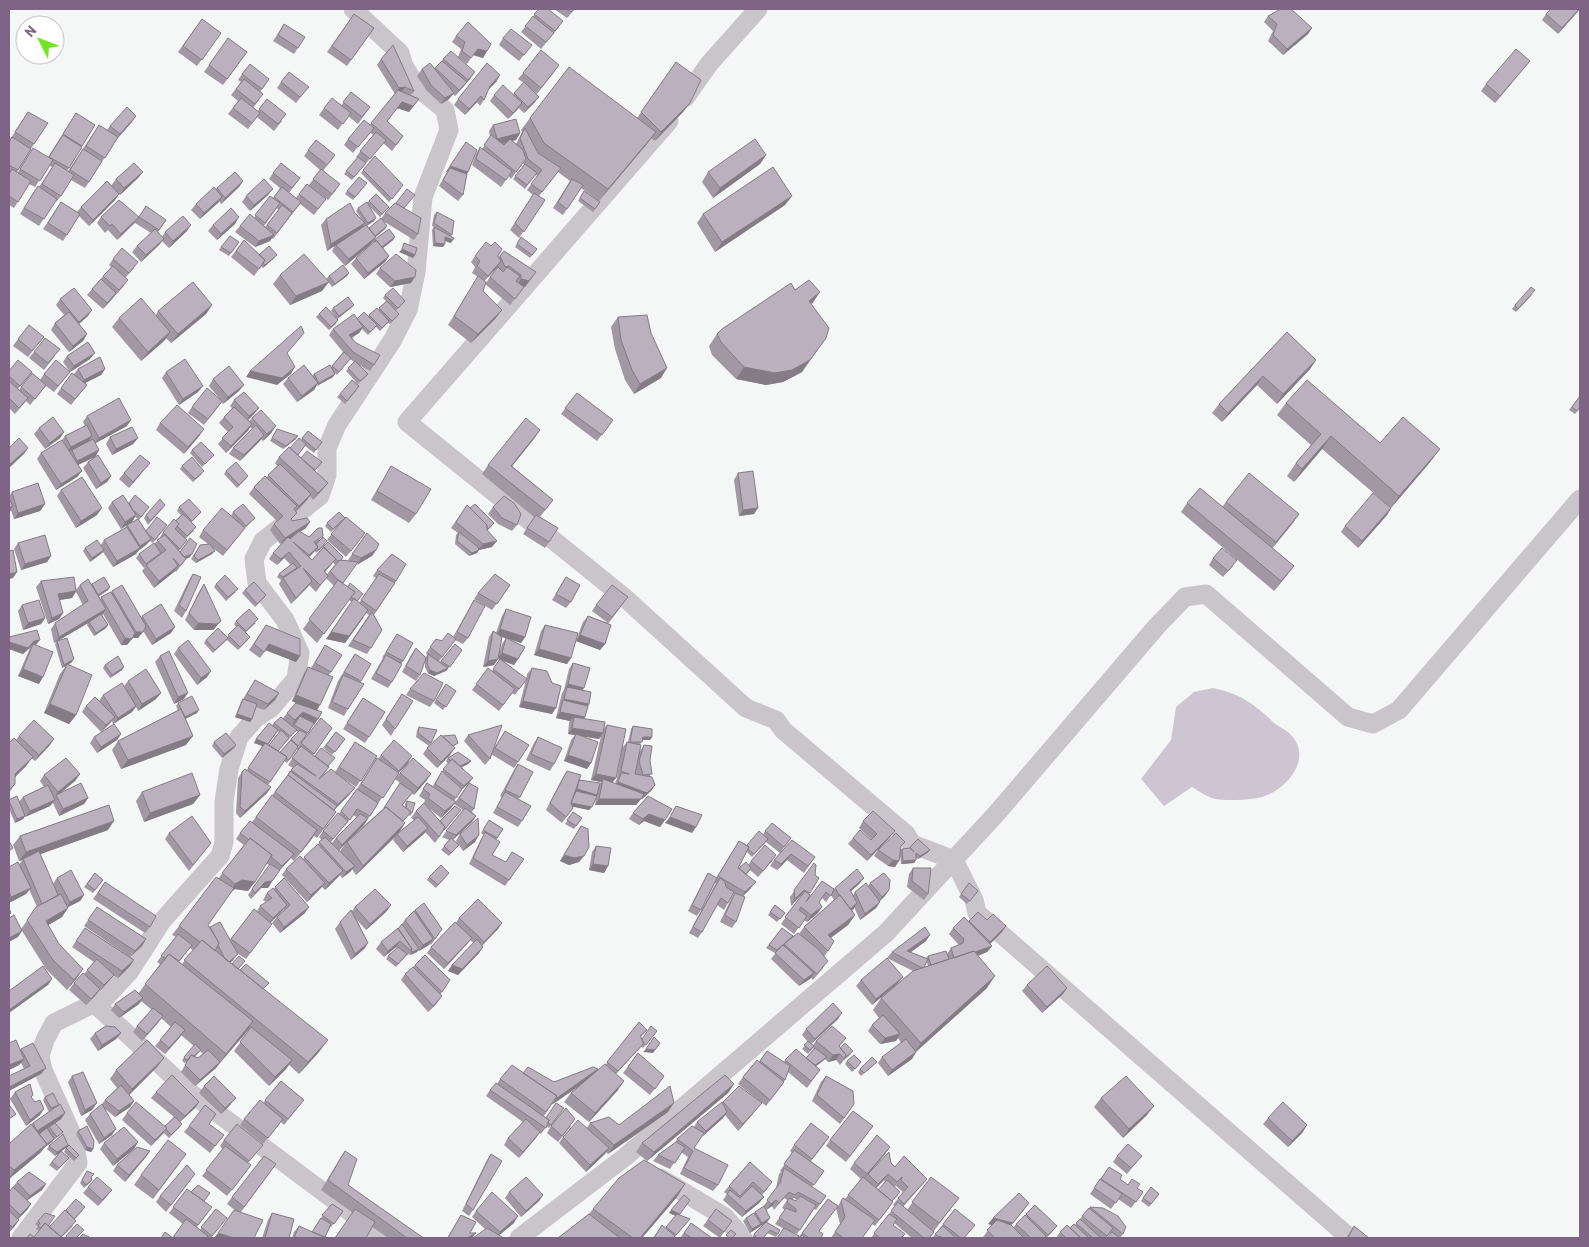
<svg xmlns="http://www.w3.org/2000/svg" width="1589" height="1247" font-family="Barlow,sans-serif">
<rect width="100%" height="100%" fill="#f4f7f5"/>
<path fill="#cdc5d2" d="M1213 688C1240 694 1252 702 1272 721 1277 726 1285 729 1290 734 1313 757 1289 787 1265 796 1256 800 1226 801 1216 799 1208 798 1199 791 1192 787L1164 806 1141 779 1171 740 1176 707 1194 692Z"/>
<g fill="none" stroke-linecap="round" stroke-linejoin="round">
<path stroke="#cac4cb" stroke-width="19" d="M685 98 709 64 758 9
M669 121 407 422 625 598 746 708 776 720 783 730 906 834 912 844 954 860 974 900 977 913 1350 1238
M94 1003 192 1094 385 1238
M660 1178 725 1217 743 1238
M21 1238 78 1163 74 1139 43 1070 40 1056 45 1040 54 1023 105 998 130 971 162 921 220 856 224 842V802L229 769 239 737 256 718 271 708 296 679 300 653 285 620 257 583 254 559 263 541 320 496 327 475V448L337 425 392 341 408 310 416 272 423 197 449 130 445 110 416 86 404 66 400 53 353 9
M519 1238 625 1157 886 933 996 814 1157 626 1185 597 1206 594 1348 717 1373 724 1399 710 1580 499"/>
</g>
<path fill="#a198a3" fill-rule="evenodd" d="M539 9 559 27 541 49 521 32Z
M554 9H575L567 18Z
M1580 9 1558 34 1542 20 1546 14Z
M354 14 374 28 347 66 327 52Z
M1268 16 1312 28 1308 34 1283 55 1268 41 1273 31 1264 22Z
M202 19 221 33 197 66 178 52Z
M284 24 298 48 294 54 273 41Z
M456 36 487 51 483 58 473 55 467 64 458 57 461 49 452 42Z
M228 38 247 52 223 85 204 72Z
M503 38 527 51 519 61 499 45Z
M451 51 470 79 455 96 453 94 449 99 441 104 427 91 417 76 422 69H434Z
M381 59 414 91 411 95 419 99 409 112 397 108 387 122 403 136 392 151 383 143 352 180 344 174 357 158 356 157 373 135 370 132 353 153 344 145 348 139 370 125 395 94 377 65Z
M1530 61 1495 103 1481 91 1486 84Z
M676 62 690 103 683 112 655 141 651 138 599 201 581 188 563 215 553 208 570 181 558 172 539 196 545 200 519 238 510 230 533 195 527 190 537 176 536 174 525 189 513 179 524 165 523 163 511 179 509 176 501 187 472 165 476 154 480 147 482 149 490 137 489 131 493 125 520 133 516 140 512 141 516 144 522 132 521 130 530 118H637Z
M555 71 537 94 531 89 539 97 534 103 524 113 519 108 508 119 490 101 494 95H512L524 83 518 79 523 73Z
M242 74 269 79 260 92 259 100 253 108 258 111 267 99 282 121 274 131 257 117 248 129 228 114 238 101 231 95 241 82 238 80Z
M500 75 496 82 488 90 484 100 480 106 477 102 465 115 454 105 458 99Z
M281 82 304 93 296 103 277 88Z
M351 92 370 107 358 124 348 116 338 130 319 115 324 108 341 106Z
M28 112 34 144 17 172H18L33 148 48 157 76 113 95 125 67 171H68L99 125 107 130 110 126 132 122 116 140 85 188 71 180 61 196 56 202 55 201 39 226 20 214 33 193 38 186 39 187 52 167 49 165 35 187 29 184 14 208 9 205V141Z
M316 140 335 155 323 171 336 190 328 200 310 186 326 199 314 215 300 204 273 239 272 238 270 241 255 247 235 232 240 226 254 218 270 196 273 198 280 188 269 179 273 173 300 178 289 193 296 198 307 184 309 185 320 170 304 156ZM277 208 279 210 265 227 264 226Z
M466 142 468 172 467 174 463 195 458 201 439 186 447 172H446Z
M766 155 760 164 713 198 702 182 708 172Z
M363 170 401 188 389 202 361 173Z
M143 172 138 178 120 195 119 194 115 200 89 226 79 216 63 241 43 229 61 202 77 212 81 207 111 186 116 179Z
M243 181 239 187 221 204 219 201 200 219 191 210 196 204 217 188Z
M367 183 353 200 345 194 347 191Z
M584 191 600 202 593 212 578 201Z
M268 195 250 211 242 202 246 196Z
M792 196 785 205 715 252 697 223 703 214Z
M369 201 389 207 380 217 370 207 374 221 367 226 369 228 381 219 385 213 404 208 418 234 414 240 383 221 387 226 385 229 375 237 371 244 345 266 332 251 335 245 327 251 321 225 326 219 355 213 362 220 356 211 358 208 367 203Z
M437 212 452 235 451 236V243L445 241 443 247 433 246 432 230 434 227 432 226 434 215Z
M101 217H139L166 220 158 232 162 237 165 232 187 231 169 248 162 241 159 245 141 262 132 252 137 246 151 233 135 223 117 240 108 230 105 233 97 223Z
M235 224 217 240 208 231 213 225Z
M395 237 393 240 383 248 389 256 385 262 364 279 351 264 356 258 372 244 374 240Z
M521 237 537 249 530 258 515 247Z
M244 240 259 255 274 258 263 268 261 266 254 276 231 257Z
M239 242 229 256 219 250 221 247Z
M504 251 536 272 510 305 485 284 483 291 502 310 495 319 471 343 448 325 478 277 472 273 475 267 471 262 475 256H498L499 257ZM498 266V268L490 277 486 283 484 281Z
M113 259 134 268 126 277 124 286 103 309 87 295 92 289 111 267 109 265Z
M380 268 411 283 390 287 376 274Z
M349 273 347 276 332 287 326 279 329 276Z
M280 275 322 291 290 305 273 284Z
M795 290 812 304 802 372 783 382 766 385 736 379 712 355 709 346 717 334Z
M1533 294 1516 312 1512 309 1515 305Z
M385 295 405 301 396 311 399 314 397 317 390 324 388 323 380 331 376 327 368 335 362 329 359 333 352 338 374 365 370 371 359 365 368 374 366 377 358 384 346 371 354 362 350 359 337 375 335 373 333 377 317 385 314 390 297 402 283 384 288 378 312 376 314 374 331 367 343 352 329 335 333 329 357 319 368 316 377 308 378 310 386 301 383 298Z
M60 299 88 316 79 324 87 334 83 341 69 352 51 330 55 323 64 315 56 305Z
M212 305 206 314 171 343 166 338 164 341 141 361 112 327 119 318 156 315 158 311Z
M333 308H351L337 319 336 324 329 330 316 317 319 314 337 319 331 311Z
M618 317 661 378 634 394 625 380 615 349 611 327Z
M1287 332 1316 360 1310 369 1277 404 1257 385 1222 422 1212 413 1219 404Z
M18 339 39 343 28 357 13 346Z
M34 352 55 356 44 370 29 358Z
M67 356 90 359 70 372 54 392 46 386 30 405 26 401 15 414 9 408V371L32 372 18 389 19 390 32 373 40 380 44 374 70 372 63 362Z
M78 369H105L101 375 85 383 87 385 71 405 57 394 61 388 74 374Z
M166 372 198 392 179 405 162 378Z
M213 379 239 391 223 404 222 402 204 425 188 413 192 407 219 398 209 386Z
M357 390 345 404 337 397 340 394Z
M577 393 613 420 597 441 561 414Z
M1580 396V408L1575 414 1569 410Z
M234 400 259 408 254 414 248 420 249 422 252 418 272 432 263 441 261 439 240 461 229 454 233 448 252 429 250 427 226 453 218 444 228 432 219 423 224 417 232 408 230 406Z
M1286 403 1380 443 1431 461 1391 508 1322 449 1294 482 1287 476 1296 463 1311 445 1277 415Z
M87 416 127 426 95 443 99 450 95 457 78 465 82 471 77 477 56 490 37 459 41 453 62 440 65 436 85 426 83 422Z
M160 423 200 435 184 454 156 430Z
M39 428 64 432 60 438 45 449 34 434Z
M277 429 296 439 283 449 270 441Z
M540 430 512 466 553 500 540 517 558 528 545 548 523 534 534 517 482 474 488 465Z
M308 431 322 442 314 453 305 446 298 455 301 458 322 462 315 471 328 483 323 489 313 500 310 496 306 501 296 512 291 520 292 521 306 528 300 532 309 537 320 540 325 545 316 553 315 551 309 557 312 560 323 547 341 560 350 561 348 560 367 533 376 550 372 556 356 564 343 583 359 603 376 578 373 576 377 570 396 581 374 615 371 648 367 654 348 646 369 615 366 613 345 643 326 639 352 602 349 600 317 643 303 629 334 586 326 578 316 592 309 585 291 604 279 584 281 580 277 577 279 574 291 565 284 558 277 565 269 559 273 553 284 541 280 544 270 530 274 524 277 521 249 494 254 487 267 477 277 466 275 463 279 457 301 440ZM333 562 335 565 327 574 325 572Z
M110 437 138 438 133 444 112 455 106 444Z
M192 450 214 455 202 467 190 453Z
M88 462 111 476 107 482 96 489 83 468Z
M150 463 145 469 129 488 119 479 124 473Z
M182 466 202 474 193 482 180 469Z
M391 466 416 514 409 523 371 500 385 476Z
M226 471 248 476 246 479 237 488 224 474Z
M738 473 754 514 739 516 734 480Z
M61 490 97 515 76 528 57 496Z
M12 492 45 504 40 511 14 519 11 510 9 513V496Z
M112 502 129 503 149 507 139 520 138 519 146 531 167 525 153 543 150 541 146 545 138 551 136 554 113 567 103 552 102 553 90 562 83 551 85 548 101 545 104 540 125 528 127 525 138 519 135 517 132 522 121 529 108 508Z
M1226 502 1299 514 1272 548 1294 566 1274 591 1181 512 1187 503 1222 507Z
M165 505 163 508 148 525 144 518 146 515Z
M467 505 492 526 487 531 492 547 479 550 477 553 469 556 455 544 456 535 458 533 451 528Z
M179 507 201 512 191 523 194 531 185 539 179 551 190 557 186 559 176 572 175 571 154 588 142 571 146 566 144 568 136 558 139 554 154 544 159 539 163 532 181 515 177 511Z
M493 507 517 525 512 531 498 524 488 514Z
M1391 508 1387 515 1358 548 1341 532 1345 526Z
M233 512 255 518 245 528 223 556 213 548 212 554 196 563 191 559 200 545 208 544 199 537 203 530 231 516Z
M345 518 365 533 346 557 327 540 341 523 331 532 325 526 327 523Z
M18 543 51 556 47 562 21 570 14 549Z
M1213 558 1233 566 1223 577 1209 565Z
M193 574 186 611 182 618 174 611 189 580Z
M566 577 571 602 566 608 552 600Z
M41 581 76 590 80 585 92 584 108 590 99 596 100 599 101 597 111 592 112 591 141 618 142 616 171 633 152 645 143 631 138 638H132L127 645H121L103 614 102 615 108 625 106 628 94 636 87 625 88 623 54 643 51 629 55 623 83 605 76 592 72 598 59 600 63 613 59 619 48 624 36 587Z
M204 584 216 627 213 630H194L185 620 200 590Z
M216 584 236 592 226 601 214 587Z
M510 585 492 610 474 599 478 593Z
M245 590 266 595 264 598 255 607 242 593Z
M628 597 608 624 605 644 600 650 576 641 583 622 588 616 608 623 592 611 596 605Z
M474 600 468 638 463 644 455 640 439 661 440 662 455 644 462 650 447 670 434 676 428 673 425 667V660L420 675 416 681 402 672 411 655 416 648 426 657 427 655 426 653 436 639 442 641 453 637 470 607Z
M22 605 45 618 41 624 23 630 18 611Z
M506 609 525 637 521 643 506 638 518 659 514 665 503 661 526 679 527 674 532 668 552 714 519 707 526 680 515 695 512 693 499 711 472 690 488 668 492 671 500 660 498 659 494 665 483 667 489 637 493 631 496 633 502 616ZM502 637 506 638 502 644 500 651Z
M236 621 256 623 245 633 248 640 238 650 227 640 213 653 204 643 206 640 227 637 236 627 234 624Z
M266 625 300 656 296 662 266 650 260 658 249 650Z
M545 625 571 658 567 664 534 655 541 631Z
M397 634 403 661 392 682 388 688 371 679 383 658H382Z
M9 637 36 645 39 684 18 676 30 648 23 654 9 649Z
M57 641 72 662 68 665 76 715 69 724 44 713 60 674 66 666 62 668 55 644Z
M325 645 331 672 329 675 317 710 318 719 298 746V747L301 743 332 728 313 755 328 766 325 773 322 776 335 772 355 742 377 756 356 787 341 777 350 794 334 810 336 812 317 838 314 836 294 861 291 858 280 870 268 888H261L251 899 248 895 269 865 266 863 248 891 235 889 231 892 208 925 210 927 230 940 254 909 257 911 260 906 266 902 263 900 267 893 274 889 275 887 305 913 280 933 272 923 277 917 284 910V909L270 923 272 924 246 959 237 953 233 960 230 963 232 964H242L238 969 264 990 319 1052 299 1074 289 1065 286 1069 269 1086 234 1051 248 1032 247 1031 216 1068 195 1086 181 1072 187 1062 184 1063 182 1060 194 1046 181 1035 165 1054 155 1046 171 1027 161 1018 142 1041 133 1032 137 1026 152 1010 141 1001 139 1004 119 1018 111 1010 115 1004 138 994 160 964 157 962 176 937 172 935 179 926 218 879 244 845 236 839 240 833 252 822 293 768 288 765 298 750 297 749 287 763 284 761 268 785 271 787 267 793 240 818 236 813 238 778 242 772 247 770 262 746 254 743 274 723 283 718 296 703 292 701 304 673 308 667 311 668ZM278 731 279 732 269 745 268 744ZM296 731 298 732 291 739 280 752 278 751ZM190 948 193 950 182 964 179 962ZM200 1051 203 1054 198 1058 195 1057Z
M178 648 207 677 197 685 174 654Z
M355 654 361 681 348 709 344 716 328 708 338 681Z
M160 656 184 699 174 704 155 662Z
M573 663 583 690 589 704 584 718 604 728 607 725 616 778 612 783 615 784 617 778V777L622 748 627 742H628L631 729 633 726 652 737 650 740H642L640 745V751L644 745 650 760V776L655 785 651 791 642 799H641L636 805H595L596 796 589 810 572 806 573 808 562 823 546 810 563 777 567 771 579 780 599 785 601 782 591 780 601 736 599 739 582 736 591 763 587 769 564 761 571 740 575 735 568 734 569 723 570 721 556 718 562 693 564 690 569 669Z
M105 665 122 670 110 678 103 668Z
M255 680 275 700 264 710 256 707 252 719 250 722 235 717 241 702Z
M128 681 156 699 138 711 136 707 132 712 113 724 112 721 101 732 82 712 86 706 99 701 103 695 124 686Z
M446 684 456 691 443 710 434 703Z
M410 689 434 701 430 707 406 695Z
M402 694 395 729 391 736 382 725Z
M363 698 385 712 365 743 343 729Z
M178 703 197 713 185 719 186 745 121 769 112 750 118 741 178 710 176 706Z
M419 727 431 743 429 746 416 737 417 731Z
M505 731 518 762 514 768 491 754 490 759 485 765 464 741 468 735 492 751Z
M336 732 345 739 332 755 323 748Z
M121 734 117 740 97 753 90 743 94 737Z
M19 736 50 745 35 761 31 758 26 766 15 777V784L9 793V743L16 740Z
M538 737 554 764 550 771 526 760 534 743Z
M214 742 234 748 222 758 212 746Z
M456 747 454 748 450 755 437 768 423 754 427 748Z
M381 755 408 763 399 772 364 825 349 839 383 809 400 783 395 779 400 773 427 780 414 795 412 793 403 805 405 807V804L407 801 412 813 410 816 408 815 403 822 399 833 356 875 352 869 350 872 342 878 340 875 325 890 322 887 307 902 282 875 286 869 303 859 322 840 319 837 323 831 339 814 357 789 377 758 378 759ZM353 815 357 817 336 838 332 843 331 842 345 825V826ZM346 843 340 851 339 850Z
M448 758 471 761 468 764 461 768 473 778 468 784 461 790 454 801 451 808 441 818 426 806 440 821 461 810 442 833 435 843 425 832 403 852 393 840 397 834 414 820 411 818 416 811 424 803 425 800 419 796 427 783 433 786 438 777 448 764 446 761Z
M518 764 520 797 518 799 522 821 518 827 493 813 502 797 500 796 514 770Z
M80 774 75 781 60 793 88 798 84 804 59 816 53 803 50 806 25 817V816L23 819 15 823 9 809V800L19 802 23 797 44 787 40 781 44 775Z
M469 783 474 809 472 812 476 816 472 822 453 840 458 844 456 841 460 834 475 842 463 851 459 845 449 856 441 850 449 840 442 837 463 810 454 804Z
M142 792 200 795 193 804 144 822 136 801Z
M573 812 582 818 574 829 565 824Z
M633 813 665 820 660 827 644 821 639 825 629 819Z
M489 820 503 829 496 840 492 855 505 862 524 859 505 886 469 864 481 839 484 835 481 833Z
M863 821 895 831 890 837 867 861 848 844 853 838 871 840H872L859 828Z
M581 826 579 862 569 865 560 861Z
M108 830 40 854 53 884 57 878 84 895 80 901 68 907 62 917 48 925 77 978 67 990 46 969 22 931 18 937 21 929 37 907 29 889 26 894 9 903V867L19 865 22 860 19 861 13 845 20 836Z
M765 831 791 838 780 853 766 842 752 857 747 852 738 868H739L748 865 751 861H772L758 877 750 870 747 874 751 888 743 896 736 922 732 928 720 922 731 899 734 894H733L724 910 717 905 702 932 698 938 689 933 716 883H715L701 910 697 916 688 911 704 880 708 873 716 878 739 841 747 845 763 835Z
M169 833 211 843 189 871 165 839Z
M918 839 927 853 918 859 916 858V860L914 863 901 864 900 855 895 867 888 866 874 856 878 850 901 848 900 851 902 849 909 848Z
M792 840 815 857 804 873 787 860 777 870 770 866 774 860Z
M596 846 608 866 604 873 589 870 592 852Z
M814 863 815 875 819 878 809 894 806 902 822 881 834 889 835 888 864 878 859 884 851 891 853 895 855 892 868 886 870 883 885 896 880 901V902L876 908 860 920 854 907 852 911 855 915 848 925 831 938 828 951 824 957 823 968 813 980 811 978 799 986 771 959 777 951 775 953 766 948 782 928 793 936 799 934 804 927 834 900 831 895 826 902 822 898 819 902 818 913 807 922 804 920 794 934 781 924 801 896H800L791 906 790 897Z
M913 868 928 894 924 900 907 887 909 874Z
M95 873 103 880 93 893 84 887Z
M449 873 436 888 427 880 429 877Z
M105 882 150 927 145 933 93 899Z
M978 891 967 904 959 897 961 894Z
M391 905 386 912 366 930 357 920 368 943 364 949 351 960 335 929 340 922 352 911 355 907Z
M775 905 785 913 777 922 768 915Z
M97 907 146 939 142 946 130 957 84 926Z
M415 910 442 929 431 945 430 943 429 945 419 951 418 950 417 952 410 955 409 954 406 956 396 967 386 959 388 956 397 948 396 947 384 957 376 949 381 942 398 929 405 920Z
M978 912 987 920 1006 926 1002 932 990 944 992 946 987 952 978 956 987 988 916 1052 912 1059 888 1076 878 1063 882 1057 901 1043 898 1038 896 1041 880 1044 868 1031 872 1025 879 1018 873 1010 881 998 913 971 887 958 892 952 926 941 910 952 926 958 928 956 947 954 951 948 959 945 949 934 953 928 969 922ZM927 962 928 966 924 967Z
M459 918 502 923 498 929 482 946 479 953 458 975 448 971 452 965 474 943 470 940 467 944 444 969 427 953 431 947 456 923Z
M85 928 134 960 130 966 118 978 113 975 109 981 100 991 99 990 86 1005 69 990 74 983 84 974 94 962 72 947Z
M415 965 450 980 440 995 437 1003 428 1012 401 980 405 974 413 967Z
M903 977 898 983 872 1005 856 986 861 980Z
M1027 985 1067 988 1063 994 1042 1013 1022 991Z
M838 1019 811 1044 813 1045 816 1041 846 1038 839 1047 851 1054 844 1060 840 1065 836 1060 828 1062 825 1059 816 1066 820 1070 807 1088 788 1072 785 1080 780 1088 766 1106 738 1084 743 1077 759 1062 767 1051 784 1062 785 1060 806 1058 814 1049 813 1048 808 1054 802 1049 808 1042 802 1035 806 1029Z
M639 1022 647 1030 641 1037 642 1039 657 1031 643 1048 641 1046 616 1074 618 1090 589 1122 564 1102 571 1093 578 1087 553 1104H552L544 1116 546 1118 564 1108 549 1128 547 1126 541 1134 539 1133 519 1158 504 1145 508 1138 523 1122 486 1096 490 1090 497 1084 500 1079 523 1073 554 1082 597 1071 606 1064Z
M95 1033H121L116 1039 98 1051 90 1039Z
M9 1043 20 1050 21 1049 41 1074 24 1069 21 1063 19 1065 9 1070Z
M638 1053 664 1076 650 1095 623 1073Z
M847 1061 859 1065 852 1072 845 1064Z
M874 1065 861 1076 858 1072 860 1069Z
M157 1067 129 1095 134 1101 130 1107 115 1117 105 1109 112 1135 99 1144 85 1120 90 1114 102 1104 105 1100 117 1088 110 1079 116 1070Z
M72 1076 92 1110 81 1116 68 1082Z
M826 1076 854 1104 840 1124 812 1101 821 1082Z
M281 1081 299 1106 284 1125 281 1122 263 1144 240 1125 244 1119 263 1103Z
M734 1084 728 1093 647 1161 677 1197 642 1238H558L589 1214 593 1209 647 1161 636 1152 642 1143Z
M204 1086 231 1104 221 1114 199 1093Z
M15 1092 31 1098 40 1115 26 1126 10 1099Z
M156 1092 195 1108 180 1122 182 1124 180 1127 169 1138 164 1133 151 1146 122 1120 127 1113 165 1126 174 1117 151 1098Z
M45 1097 59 1104 65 1113 61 1119 56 1123 60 1135 54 1140V1139L52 1142 45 1147 40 1153 9 1179V1144L33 1123 49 1112 43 1100Z
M1101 1098 1147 1115 1123 1138 1094 1107Z
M723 1102 757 1109 738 1131 725 1115 723 1118 701 1137 694 1148 718 1185 713 1191 680 1174 688 1157 681 1152 670 1169 653 1161 658 1155 675 1143 677 1139 694 1127 697 1122Z
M668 1112 608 1154 606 1152 586 1172 559 1143 563 1137 587 1128 590 1123 619 1125Z
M1268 1118 1303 1132 1288 1147 1263 1124Z
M209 1124 219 1141 210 1153 184 1132 189 1126Z
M551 1126H571L558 1142 547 1133Z
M873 1126 846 1162 826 1146 830 1140Z
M78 1131 93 1149 91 1152 85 1150 76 1134Z
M224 1140 258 1151 248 1163 251 1165 246 1172 227 1196 202 1176 223 1149 220 1146Z
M138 1142 134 1149 113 1166 100 1149 104 1143Z
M825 1143 811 1161 824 1171 812 1187 826 1196 816 1210 814 1209 797 1234 784 1229 775 1224 785 1210 782 1208 787 1200 784 1198 774 1210 772 1206 766 1210 768 1221 750 1233 743 1221 746 1218 763 1207 776 1188 779 1174 781 1172 780 1171 792 1153 790 1151 794 1145ZM794 1198 797 1200 796 1201 792 1200Z
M68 1145 66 1148 61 1151 69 1158 57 1171 49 1165 59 1153 55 1156 47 1149 49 1146Z
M66 1148 77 1158 74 1161 64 1152Z
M150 1151 125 1182 113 1171 117 1165Z
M345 1151 348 1185 422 1237 426 1238H388L321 1190 339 1160Z
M886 1153 865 1178 868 1174 891 1163 895 1167 927 1179 922 1185 903 1206 907 1210 931 1177 952 1207 934 1231V1232L930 1238H912L894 1223 893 1225 901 1238H871L895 1206 893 1205 903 1192 896 1186 898 1183 895 1187 898 1195 892 1201 889 1208 875 1226 872 1224 862 1238H831L840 1224 836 1208 819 1231 821 1238H798L828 1199 838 1206 843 1198 845 1199 861 1179 850 1169 854 1163ZM884 1180 885 1182 878 1190 876 1188Z
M491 1154 473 1210 469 1216 462 1211 487 1160Z
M1117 1156 1137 1162 1127 1174 1113 1162Z
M750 1162 768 1188 762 1195 764 1197 759 1203 742 1217 723 1200 727 1194 724 1192 729 1186Z
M180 1163 153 1199 134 1185 141 1175Z
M276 1164 241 1212 236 1211 227 1204 232 1197Z
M1109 1167 1120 1179 1128 1185 1137 1188 1143 1192 1131 1208 1118 1199 1111 1209 1090 1194Z
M87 1171 92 1180 90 1183 84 1188 80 1183Z
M195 1174 166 1212 156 1202 160 1196Z
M17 1182 46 1184 42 1190 27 1200 31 1204 27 1210 18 1219 19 1220 14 1227 9 1232V1192Z
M88 1187 112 1190 98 1206 83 1193Z
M1151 1187 1159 1194 1149 1207 1141 1201Z
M187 1189 212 1207 197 1227 200 1230 216 1209 222 1224 211 1238H161H172L183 1224 169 1213Z
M509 1192 543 1195 539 1201 521 1217 505 1198Z
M332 1204 343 1211 331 1227H330L325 1237 326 1238H292L294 1232 299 1226 312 1232 321 1218Z
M1090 1207 1123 1234 1120 1238 1110 1233 1106 1238H1056L1060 1232 1070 1228 1075 1225Z
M716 1209 732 1221 720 1238 703 1226Z
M1025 1209 1011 1225 1013 1228 1016 1224 1026 1214 1057 1226 1046 1238H985L983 1237 992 1225 988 1224Z
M83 1210 75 1219 72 1227 62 1237H34L39 1231 36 1229 38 1226 35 1224 38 1221 49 1227Z
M476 1211 514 1223 499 1235 485 1229 472 1217Z
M272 1213 289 1238H262L268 1220Z
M669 1213 680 1215 690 1219 674 1238H653L662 1225 665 1228 676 1216Z
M461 1215 470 1233H476L472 1238H447Z
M766 1222 780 1230 776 1237 767 1233 763 1238H752L754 1234Z
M691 1223 712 1238H680Z
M943 1224 965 1238H934L933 1237Z
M1354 1226 1369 1238H1346Z"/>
<path fill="#837c85" d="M1579 9H1580L1558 34 1562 28Z
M1312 28 1308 34 1283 55 1287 49Z
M478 49 487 51 483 58 473 55Z
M1530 61 1495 103 1500 96Z
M475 72 470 79 455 96 459 90Z
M500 75 496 82 485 93 490 86Z
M405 87 401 94H395L399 88Z
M454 93 449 99 441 104 445 98Z
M481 96 477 102 465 115 469 109Z
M539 97 534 103 524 113 528 107Z
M419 99 409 112 397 108 402 102Z
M522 103 517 110 508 119 513 113Z
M690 103 683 112 655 141 661 132Z
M136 116 132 122 116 140 120 134Z
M656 132 647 144 599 201 608 189Z
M520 133 516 140 493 146 497 139Z
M766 155 760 164 713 198 720 188Z
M450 166 468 172 464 178 450 168 447 172H446Z
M143 172 138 178 120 195 124 188Z
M243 181 239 187 221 204 225 198Z
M273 189 268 195 250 211 254 205Z
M119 194 115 200 89 226 93 220Z
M792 196 785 205 715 252 722 242Z
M222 197 218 203 200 219 204 213Z
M139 217 134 223 117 240 121 234Z
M239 217 235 224 217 240 221 234Z
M376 218 374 221 366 226 368 223Z
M365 223 361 229 327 251 331 244Z
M191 225 187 231 169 248 173 241Z
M387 226 385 229 371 241 373 237Z
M274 235 270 241 255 247 259 241Z
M376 237 371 244 345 266 349 259Z
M395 237 393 240 378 252 380 248Z
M445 237 453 240 451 243 443 240Z
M164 239 159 245 141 262 146 255Z
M435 243 445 244 443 247 433 246Z
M402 249 415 255 413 258 399 252Z
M277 255 274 258 263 268 265 265Z
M389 256 385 262 364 279 368 273Z
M501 261 497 268 483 282 488 276Z
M349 273 347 276 332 287 335 284Z
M415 277 411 283 390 287 395 281Z
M532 278 525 287 517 286 521 279Z
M329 282 322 291 290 305 296 296Z
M820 292 812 304 809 301Z
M116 293 112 299 103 309 107 303Z
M212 305 206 314 171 343 178 334Z
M354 305 351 308 337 319 339 316Z
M92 310 88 316 74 328 79 322Z
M502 310 495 319 471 343 478 334Z
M363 327 359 333 345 341 349 335Z
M170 332 164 341 141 361 148 352Z
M87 334 83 341 69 352 73 346Z
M826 338 802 372 783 382 766 385 736 379 744 367Z
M95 353 90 359 70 372 74 366Z
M1316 360 1310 369 1277 404 1283 394Z
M295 367 291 374 277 385 246 377 250 371Z
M667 368 661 378 634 394 640 384Z
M105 369 101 375 79 386 84 380Z
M335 374 333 377 317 386 319 383Z
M1263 376 1257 385 1222 422 1228 413Z
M318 383 314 390 297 402 302 396Z
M244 385 239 391 223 404 228 397Z
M203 386 198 392 179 405 183 399Z
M259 408 254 414 245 423 249 416Z
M131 420 127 426 94 444 99 438Z
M252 424 248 431 226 453 231 446Z
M276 426 272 432 263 441 267 434Z
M204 429 200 435 184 454 188 447Z
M540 430 534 439 505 475 511 466Z
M64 432 60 438 45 449 50 443Z
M264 435 260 441 240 461 244 455Z
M92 436 88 442 66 453 71 447Z
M298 436 296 439 283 449 286 446Z
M1331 436 1322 449 1294 482 1302 469Z
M138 438 133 444 112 455 116 449Z
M28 448 24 454 9 468 10 464Z
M1440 449 1431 461 1391 508 1399 496Z
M99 450 95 457 73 467 77 461Z
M150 463 145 469 129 488 133 482Z
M82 471 77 477 56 490 61 484Z
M111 476 107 482 96 489 101 483Z
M328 483 323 489 313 500 318 493Z
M311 494 306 501 295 512 299 506Z
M45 504 40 511 14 519 18 513Z
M13 506 9 513V508Z
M102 508 97 515 76 528 81 521Z
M758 508 754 514 739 516 743 510Z
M1391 508 1387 515 1358 548 1362 541Z
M1299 514 1293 523 1270 551 1276 542Z
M136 515 132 522 121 529 125 522Z
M310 522 306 528 280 544 285 538Z
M151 539 146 545 138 551 136 554 113 567 117 561 138 549 140 546Z
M497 541 492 547 478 550 483 544Z
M318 547 313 553 305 561 309 555Z
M104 550 102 553 90 562 92 558Z
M376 550 372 556 357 565 361 558Z
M479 550 477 553 469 556 472 553Z
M215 551 212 554 196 563 198 560Z
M289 552 284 558 277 565 281 559Z
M192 554 190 557 180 561 182 558Z
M51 556 47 562 21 570 25 564Z
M336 559 331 565 319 578 324 571Z
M178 566 174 572 154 588 159 581Z
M1294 566 1287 575 1274 591 1281 581Z
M17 572 13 578 9 579V574Z
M312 581 307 588 291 604 296 598Z
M110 587 108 590 96 598 98 595Z
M76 591 72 598 54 601 58 594Z
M106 609 102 615 54 643 59 637Z
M63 613 59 619 48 624 52 618Z
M364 617 345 643 326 639 331 632Z
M45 618 41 624 23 630 28 623Z
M221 621 213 630H194L198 623Z
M108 625 106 628 94 636 96 633Z
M175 627 171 633 152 645 156 639Z
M500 629 525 637 521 643 496 635Z
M136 632H143L138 638H132Z
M580 635 605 644 600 650 576 641Z
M125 638 132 639 127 645H121Z
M40 640 35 646 33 644 23 654 9 649V642L34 641Z
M269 644 300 656 296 662 265 650Z
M539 649 571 658 567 664 534 655Z
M502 653 518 659 514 665 498 659 494 665 483 667 488 661 497 659Z
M74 659 72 662 62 668 64 665Z
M124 667 122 670 110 678 112 675Z
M448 668 446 671 434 676 428 673 430 670Z
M23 669 43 677 39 684 18 676Z
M211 671 207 677 197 685 201 678Z
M568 684 584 688 580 694 567 687 564 690Z
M161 693 156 699 138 711 142 704Z
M188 693 184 699 174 704 178 697Z
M279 693 275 700 264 710 268 704Z
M296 695 320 705 316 712 292 701Z
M564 699 589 704 584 710 563 700 560 705Z
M523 701 556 708 552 714 519 707Z
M50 704 76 715 69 724 44 713Z
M136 706 132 712 113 724 118 718Z
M199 710 197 713 183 720 185 717Z
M303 712 318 719 314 725 298 719 291 726 295 720Z
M560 712 585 717 581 723 574 717 570 721 556 718Z
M237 714 252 719 250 722 235 717Z
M115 717 110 723 101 732 106 725Z
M572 728 603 733 599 739 568 734Z
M278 730 266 747 254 743 256 739Z
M121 734 117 740 97 753 101 747Z
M193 736 186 745 121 769 128 760Z
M643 737H652L650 740H641Z
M54 739 50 745 35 761 39 755Z
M236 745 234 748 222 758 224 754Z
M455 748 450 755 437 768 441 762Z
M568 755 591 763 587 769 564 761Z
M412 756 408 763 395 777 399 771Z
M33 757 26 766 9 783 15 774Z
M471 761 468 764 455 770 458 767Z
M80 774 75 781 57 796 56 795 54 798 58 792Z
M431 774 427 780 414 795 418 788Z
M596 774 616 778 611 784 603 779 601 782 591 780Z
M473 778 468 784 459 792 464 786Z
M618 782 655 785 651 791 642 799 614 788Z
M271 787 267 793 240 818 245 811Z
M355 788 350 794 334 810 338 804Z
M577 789 597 795 595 798 575 792Z
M200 795 193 804 144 822 150 813Z
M88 798 84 804 59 816 63 809Z
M599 799H641L636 805H595Z
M55 800 50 806 25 817 30 811Z
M456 802 451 808 441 818 445 811Z
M571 803 592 807 589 810 569 806Z
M649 814 665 820 660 827 644 821 639 825 643 819Z
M25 816 23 819 15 823 17 819Z
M476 816 472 822 451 841 456 835Z
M670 817 696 827 692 833 665 823Z
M368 818 364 825 338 851 342 845Z
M114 821 108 830 24 860 23 859 22 860 19 861 26 852Z
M405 823 399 833 356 875 363 866Z
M428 828 424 834 403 852 407 846Z
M317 830 311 840 294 861 301 852Z
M895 831 890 837 867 861 871 855Z
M479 835 475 842 463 851 467 845Z
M930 850 927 853 918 859 920 856Z
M294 854 289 860 278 872 282 866Z
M791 854 787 860 777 870 781 864Z
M564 855 584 856 579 862 569 865 560 861Z
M776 855 772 861 758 877 763 871Z
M893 860 899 861 895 867 888 866Z
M916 860 914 863 901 864 903 861Z
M593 864 608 866 604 873 589 870Z
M355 866 350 872 342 878 346 872Z
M343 871 338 877 325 890 329 883Z
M864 878 859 884 846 896 850 890Z
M242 880 255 882 248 891 235 889 229 894 235 884Z
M272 881 268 888H261L251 899 265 882Z
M756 882 751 888 741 898 745 892Z
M325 883 320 889 307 902 311 895Z
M31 888 26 894 9 903V901L11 897Z
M804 890 800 896 791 906 795 899Z
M889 890 885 896 877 903 882 897Z
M84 895 80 901 66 908 70 902Z
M880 902 876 908 860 920 865 914Z
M857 903 853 910 844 916 848 910Z
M287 905 282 911 269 924 273 918Z
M391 905 386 912 366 930 370 924Z
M309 907 305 913 280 933 284 927Z
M822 907 818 913 807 922 811 915Z
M68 908 62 917 40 930 46 921Z
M855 915 848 925 822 944 828 935Z
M502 923 498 929 479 948 484 942Z
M1006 926 1002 932 986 948 992 946 987 952 951 966 955 959 986 948 990 942Z
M22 931 18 937 9 942V938Z
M930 935 926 941 903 958 907 951Z
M472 938 467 944 444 969 448 963Z
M146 939 142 946 130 957 135 951Z
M433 939 429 945 419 951 423 945Z
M400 941 396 947 384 957 388 951Z
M368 943 364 949 351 960 355 954Z
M483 947 479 953 458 975 448 971 452 965Z
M419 949 417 952 410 955 412 952Z
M238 954 233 960 223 970 227 964Z
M134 960 130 966 118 978 122 971Z
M83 969 77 978 67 990 74 980Z
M814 973 810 979 799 986 804 980Z
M114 975 109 981 100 991 104 985Z
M995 976 987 988 912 1055 921 1043Z
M903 977 898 983 872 1005 876 999Z
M52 979 48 985 9 1013V1010Z
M1067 988 1063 994 1042 1013 1047 1007Z
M100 989 96 995 86 1005 91 999Z
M442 996 437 1003 428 1012 433 1006Z
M143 998 139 1004 119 1018 124 1012Z
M842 1013 838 1019 810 1045 815 1039Z
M163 1016 158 1023 142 1041 147 1034Z
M253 1021 245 1034 217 1066 226 1054Z
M185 1030 181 1036 165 1054 169 1048Z
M121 1033 116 1039 98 1051 102 1045Z
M900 1034 896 1041 880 1044 885 1038Z
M328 1040 319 1052 299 1074 308 1062Z
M644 1043 639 1049 613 1077 618 1071Z
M660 1043 653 1053 643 1052 646 1049Z
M916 1052 912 1059 888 1076 892 1070Z
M840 1054 836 1060 828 1062 833 1055Z
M827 1057 824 1060 811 1070 813 1067Z
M164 1058 157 1067 126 1098 132 1089Z
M24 1059 19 1065 9 1070V1065Z
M292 1060 286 1069 269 1086 275 1077Z
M220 1062 216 1068 195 1086 200 1080Z
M46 1068 41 1074 9 1091V1087Z
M598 1069 594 1075 553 1104 557 1098Z
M624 1081 618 1090 589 1122 595 1113Z
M734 1084 728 1093 647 1161 654 1152Z
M236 1098 231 1104 221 1114 225 1108Z
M134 1101 130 1107 115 1117 119 1111Z
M199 1102 195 1108 180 1122 185 1116Z
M97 1103 92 1110 81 1116 85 1110Z
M674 1103 668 1112 608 1154 614 1145Z
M762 1103 757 1109 738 1131 743 1124Z
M1154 1106 1147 1115 1123 1138 1129 1129Z
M44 1109 40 1115 26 1126 30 1120Z
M727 1112 723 1118 702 1137 706 1131Z
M65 1113 61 1119 33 1137 37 1131Z
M1307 1125 1303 1132 1288 1147 1292 1141Z
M167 1128 162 1134 151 1146 155 1140Z
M116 1129 112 1135 99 1144 104 1138Z
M540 1132 536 1138 519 1158 523 1152Z
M54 1139 52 1142 45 1147 40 1153 9 1179 14 1170Z
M138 1142 134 1149 113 1166 117 1159Z
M68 1145 66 1148 55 1156 57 1152Z
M87 1147 93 1149 91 1152 85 1150Z
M890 1147 886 1153 863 1180 867 1174Z
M609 1148 605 1154 586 1172 590 1165Z
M150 1151 146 1157 125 1182 129 1175Z
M888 1174 884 1180 874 1190 878 1184Z
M927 1179 922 1185 900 1210 904 1204Z
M46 1184 42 1190 25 1202 30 1196Z
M685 1184 677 1197 642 1238H640Z
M112 1190 107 1196 98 1206 102 1200Z
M543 1195 539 1201 521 1217 526 1211Z
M764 1197 759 1203 742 1217 746 1211Z
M776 1200 772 1206 766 1210 771 1204Z
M1029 1203 1008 1229 988 1224 993 1218Z
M31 1204 27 1210 16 1221 20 1215Z
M671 1210 680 1214 678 1217 669 1213Z
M518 1216 514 1223 496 1238 500 1232Z
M770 1218 768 1221 750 1233 752 1229Z
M19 1220 14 1227 9 1232 12 1227Z
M1057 1226 1052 1232 1046 1238 1048 1235Z
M218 1233 234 1238H214Z
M476 1233 472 1238H467Z"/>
<path fill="#bbb1be" stroke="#837c85" d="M539 9H548L563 21 555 31 534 14Z
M567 9H574L571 12Z
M1281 9H1291L1312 28 1287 49 1273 35 1277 24 1268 16Z
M1551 9H1579L1562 28 1546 14Z
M354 14 374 28 351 60 332 46Z
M533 16 554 33 546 42 525 26Z
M202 19 221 33 202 60 183 46Z
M468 22 491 44 487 51 478 49 471 58 462 51 465 42 456 36Z
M284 24 305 37 298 48 278 35Z
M511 29 532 45 524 55 503 38Z
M228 38 247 52 227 79 209 65Z
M393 45 414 91 405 87 399 88 381 59Z
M1516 49 1530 61 1500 96 1486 84Z
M541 50 559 65 541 88 523 73Z
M451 51 475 72 468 80 443 59Z
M442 61 467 82 459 90 435 68Z
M676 62 701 80 690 103 661 132 641 112Z
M430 63 454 93 445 98 431 85 422 69Z
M487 63 500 75 490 86 484 100 481 96 469 109 458 99Z
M250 64 269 79 262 89 242 74Z
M569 67 656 132 608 189 544 143 530 118Z
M289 72 309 87 300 97 281 82Z
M244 79 263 94 255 104 236 89Z
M524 82 539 97 528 107 514 93Z
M503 85 522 103 513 113 494 95Z
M398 90 419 99 413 106 402 102 387 121 403 136 396 145 371 123Z
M351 92 370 107 362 117 343 102Z
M241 98 260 113 252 123 233 108Z
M332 98 351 113 343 124 324 108Z
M267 99 286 114 278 124 259 109Z
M127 107 136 116 120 134 110 126Z
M28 112 48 123 34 144 15 132Z
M76 113 95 125 82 146 63 134Z
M516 119 520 133 497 139 493 125Z
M364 120 374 128 358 147 348 139Z
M99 125 118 137 105 158 86 146Z
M525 128 538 153 561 168 542 192 531 184 542 170 528 159 520 138Z
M376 132 386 140 370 159 360 151Z
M63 135 82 147 69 168 49 157Z
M491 135 504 145 510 139 523 150 526 159 516 172 484 145Z
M12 137 31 149 18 170 9 165V142Z
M755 139 766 155 720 188 708 172Z
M316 140 335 155 327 165 308 150Z
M466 142 477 150 468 172 450 166Z
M480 147 512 171 506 180 476 159Z
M33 148 53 160 40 181 20 169Z
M83 149 102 161 89 182 70 170Z
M375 156 403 185 392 199 363 170Z
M358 157 366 163 354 177 346 171Z
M55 163 74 175 61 196 42 184Z
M134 163 143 172 124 188 116 179Z
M281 163 300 178 292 188 273 173Z
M525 164 537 173 527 185 515 176Z
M773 167 792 196 722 242 703 214Z
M450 168 467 174 463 195 443 180Z
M12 169 31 181 18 202 9 196V174Z
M321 169 340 184 332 194 313 179Z
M235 172 243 181 225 198 217 188Z
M359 177 367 183 355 197 347 191Z
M264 179 273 189 254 205 246 196Z
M572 179 583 185 567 209 558 202Z
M107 181 119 194 93 220 81 207Z
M307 184 326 199 318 209 299 194Z
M38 186 57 199 44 219 24 208Z
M214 187 222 197 204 213 196 204Z
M282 187 301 202 293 212 274 197Z
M407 189 415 195 404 208 396 203Z
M584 191 600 202 595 209 580 198Z
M534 193 545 200 524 232 515 223Z
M376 194 389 207 382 214 369 201Z
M270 196 280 203 265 223 255 215Z
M119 200 139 217 121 234 112 224 110 226 101 217Z
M61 202 80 214 67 235 48 223Z
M367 202 376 218 368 223 358 208Z
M350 203 355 213 365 223 331 244 326 219Z
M395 203 421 218 418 234 385 213Z
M282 205 292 213 277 233 267 225Z
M146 206 166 220 159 230 139 217Z
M231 208 239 217 221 234 213 225Z
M437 212 454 221 452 235 434 223Z
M250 214 274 235 259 241 240 226Z
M183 216 191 225 173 241 165 232Z
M381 218 387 226 375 236 369 228Z
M366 225 376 237 349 259 336 245Z
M434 227 454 238 453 240 445 237V244L435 243Z
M155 229 164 239 146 255 137 246Z
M389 229 395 237 382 247 376 240 375 242 374 240Z
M230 236 239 242 231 253 221 247Z
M521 237 537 249 532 255 517 244Z
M244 240 265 260 259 269 236 251Z
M376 240 389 256 368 273 356 258Z
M486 242 491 246 495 242 502 249 498 256 501 261 488 276 477 266 480 261 475 256Z
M404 243 417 248 415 255 402 249Z
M269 246 277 255 265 265 263 263 265 260 259 255Z
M122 248 138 262 129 273 113 259Z
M504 251 536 272 529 281 521 279V275L509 266 505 267 500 256Z
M304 254 329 282 296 296 280 275Z
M396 254 416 270 415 277 395 281 380 268Z
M343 265 349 273 335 284 329 276Z
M113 266 128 280 119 290 103 276Z
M498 267 503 272 507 267 520 276 516 281 524 287 515 299 490 277Z
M478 276 486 282 483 291 502 310 478 334 454 316Z
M101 279 116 293 107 303 92 289Z
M809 280 820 292 809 301 829 328 826 338 810 360 792 370 775 373 744 367 721 342 717 334 722 329 791 283 795 290Z
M193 282 212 305 178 334 158 311Z
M1531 287 1535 290 1518 309 1515 305Z
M74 288 92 310 79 322 60 299Z
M393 288 405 301 398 308 385 295Z
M348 297 354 305 339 316 333 308Z
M141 298 170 332 148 352 119 318Z
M387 301 399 314 392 321 379 308Z
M326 307 338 320 331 327 319 314Z
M377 308 389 321 382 328 369 315Z
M69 312 87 334 73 346 55 323Z
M364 312 377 325 370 332 357 319Z
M354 314 363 327 349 335 356 343 380 355 374 365 353 352 333 329Z
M647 315 651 333 667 368 640 384 632 370 621 340 618 317Z
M29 325 44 337 32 351 18 339Z
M301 326 304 333 287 353 295 367 282 378 250 371Z
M1287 332 1316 360 1283 394 1263 376 1228 413 1219 404Z
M45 338 60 349 48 363 34 352Z
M88 342 95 353 74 366 67 356Z
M344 352 351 358 339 372 332 366Z
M100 357 105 369 84 380 78 369Z
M185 359 203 386 183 399 166 372Z
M18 360 32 372 20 386 9 376V371Z
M56 360 70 372 58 386 44 374Z
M355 361 368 374 360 381 348 368Z
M304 365 318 383 302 396 288 378Z
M330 365 335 374 319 383 314 374Z
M229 366 244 385 228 397 213 379Z
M32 373 46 385 35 399 21 387Z
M72 373 87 385 75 399 61 388Z
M352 380 359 386 347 401 340 394Z
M1307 380 1380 443 1403 417 1440 449 1399 496 1331 436 1302 469 1296 463 1321 434 1286 403Z
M10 382 28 398 19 408 9 398V383Z
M207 388 222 401 208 419 192 407Z
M244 392 259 408 249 416 234 400Z
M577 393 613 420 602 435 565 408Z
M1580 396V407L1577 411 1572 407Z
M119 398 131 420 99 438 87 416Z
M177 405 204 429 188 447 160 423Z
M234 407 252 424 231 446 222 438 233 427 224 417Z
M261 410 276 426 267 434 252 418Z
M53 417 64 432 50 443 39 428Z
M526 418 540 430 511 466 553 500 545 510 488 465Z
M87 425 92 436 71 447 65 436Z
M256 425 264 435 244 455 233 448Z
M132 427 138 438 116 449 110 437Z
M277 429 298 436 286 446 272 438Z
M308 431 322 442 316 450 302 438Z
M19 438 28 448 10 464 9 463V448Z
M299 438 306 444 298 455 290 448Z
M93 439 99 450 77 461 72 450Z
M62 440 82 471 61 484 41 453Z
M201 442 214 455 205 464 192 450Z
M289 447 328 483 318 493 279 457Z
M307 451 322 462 315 470 301 458Z
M98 455 111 476 101 483 88 462Z
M140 455 150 463 133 482 124 473Z
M192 457 204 471 195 479 182 466Z
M236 462 248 476 239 485 226 471Z
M280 464 311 494 299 506 268 475Z
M391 466 431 489 416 514 377 491Z
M753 471 758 508 743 510 738 473Z
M1249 473 1299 514 1276 542 1226 502Z
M265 476 297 506 294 509 297 513 291 519 292 521 307 518 310 522 285 538 274 524 283 516 254 487Z
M82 477 102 508 81 521 61 490Z
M38 483 45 504 18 513 12 492Z
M1200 488 1294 566 1281 581 1187 503Z
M1373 493 1391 508 1362 541 1345 526Z
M123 495 136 515 125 522 112 502Z
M135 495 149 507 141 517 133 510 129 503Z
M504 496 514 503 521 514 517 525 502 518 493 507Z
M9 499 13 506 9 508Z
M160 499 165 505 150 521 146 515Z
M189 499 201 512 192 521 179 507Z
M243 504 255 518 246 526 233 512Z
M475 504 494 523 488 529 487 528V525L470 508Z
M467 505 487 525V530L497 541 483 544 456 522Z
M222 508 245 528 227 550 203 530Z
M339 512 345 518 333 529 327 523Z
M183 514 196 527 187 536 177 526 179 524 176 521Z
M536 515 558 528 549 542 527 528Z
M157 517 167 525 155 540 148 534 146 531Z
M346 517 365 533 351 551 331 534Z
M138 519 151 539 140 546 127 525Z
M174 519 179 524 175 529 187 540 180 549 163 532Z
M127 527 140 548 117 561 104 540Z
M318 528H322L323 536 314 542 318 547 309 555 293 542 312 560 324 547 336 559 324 571 328 576 320 585 303 568 312 581 296 598 283 578 301 566 289 552 281 559 273 553 288 537 290 539 299 531 309 537Z
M459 532 478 547 479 550 472 553 457 541Z
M367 533 379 544 376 550 361 558 352 554Z
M45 535 51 556 25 564 18 543Z
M165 535 186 559 180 566 173 558 178 566 159 581 146 565 166 550 157 540Z
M323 537 327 541 319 550 317 548 318 547 316 544Z
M190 538 197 544 192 554 184 557 180 552Z
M97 540 104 550 92 558 85 548Z
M328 542 343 557 341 560 338 561 323 547Z
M154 543 161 553 146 564 139 554Z
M210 544 215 551 198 560 194 556 200 545Z
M1222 548 1237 560 1228 571 1213 558Z
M13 550 17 572 9 574V551Z
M392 554 406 564 396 581 377 570Z
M340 560 358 562 343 583 338 580 330 571Z
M293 563 297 568 283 577 279 574Z
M193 574 201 577 186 611 179 605Z
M379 574 395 583 376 611 361 600Z
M495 574 510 585 497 604 478 593Z
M225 575 238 589 228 597 216 584Z
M74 577 76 591 58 594 63 613 52 618 41 581Z
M104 577 110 587 98 595 92 584Z
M566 577 580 585 571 602 556 594Z
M88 579 106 609 59 637 55 623 88 601 80 585Z
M338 580 355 592 324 634 309 619Z
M254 582 266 595 257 604 245 590Z
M350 583 363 594 357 601 351 597 355 592 348 587Z
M204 584 221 621 217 624 198 623 189 613Z
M122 585 146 626 143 632H136L112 591Z
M612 585 628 597 612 617 596 605Z
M111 592 135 633 132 639 125 638 101 597Z
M354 598 368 610 349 636 331 632Z
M39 600 45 618 28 623 22 605Z
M474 600 485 606 468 638 457 632Z
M161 604 175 627 156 639 142 616Z
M249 609 258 619 246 631 236 621Z
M506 609 531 617 525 637 500 629Z
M372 612 382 630 371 648 353 640Z
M101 614 108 625 96 633 89 622Z
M588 616 611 625 605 644 580 635Z
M238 625 250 637 240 647 228 635Z
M266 625 300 639V656L269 644 264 652 254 644Z
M545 625 578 633 571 658 539 649Z
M218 628 228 638 215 650 206 640Z
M37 630 40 640 34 641 28 648 9 642V637Z
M493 631 502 637 498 659 488 661Z
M448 633 456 639 442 657 430 647 436 639 442 641Z
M397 634 413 643 403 661 386 652Z
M67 638 74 659 64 665 57 641Z
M506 638 525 647 518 659 502 653Z
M188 640 211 671 201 678 178 648Z
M33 644 53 652 43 677 23 669Z
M455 644 462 650 450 667 441 661Z
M325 645 342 655 331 672 315 663Z
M416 648 426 658 420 675 406 666Z
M169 651 188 693 178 697 160 656Z
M355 654 371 664 361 681 344 672Z
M428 654 448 668 437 673 430 670 427 664Z
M386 655 402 664 392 682 376 673Z
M118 656 124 667 112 675 105 665Z
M500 659 527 679 519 689 493 669Z
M573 663 590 668 584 688 568 684Z
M67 664 92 675 76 715 50 704Z
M308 667 333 677 320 705 296 695Z
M488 668 515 689 503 705 476 684Z
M532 668 547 671 552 683 561 686 556 708 523 701Z
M146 669 161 693 142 704 128 681Z
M424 673 443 683 434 701 410 689Z
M343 675 364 684 348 709 332 702Z
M255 680 279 693 268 704 247 694Z
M122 683 136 706 118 718 103 695Z
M446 684 456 691 446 707 436 700Z
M567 687 591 692 589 704 564 699Z
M402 694 413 701 395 729 386 719Z
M192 696 199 710 185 717 178 703Z
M95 697 115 717 106 725 86 706Z
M363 698 385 712 369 737 347 723Z
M243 699 257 704 252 719 237 714Z
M563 700 588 706 585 717 560 712Z
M296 703 322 712 318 719 303 712 295 720 287 713Z
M181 709 193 736 128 760 118 741Z
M300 716 314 723 308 733 294 725Z
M281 717 297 730 290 736 274 723Z
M574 717 605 722 603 733 572 728Z
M321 718 332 728 314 754 301 743Z
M34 720 54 739 39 755 19 736Z
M269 723 278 730 268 744 256 739Z
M114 724 121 734 101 747 94 737Z
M502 725 490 759 468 735Z
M607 725 626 729 616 778 596 774Z
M633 726 652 729V737H643L642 742H630Z
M419 727 437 730 431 743 418 733Z
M281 730 289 738 278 751 269 745Z
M300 730 307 734 298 746 291 739Z
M505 731 529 745 518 762 495 748Z
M336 732 345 739 335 752 326 745Z
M226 733 236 745 224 754 214 742Z
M576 734 598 742 591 763 568 755Z
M441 735 455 748 441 762 427 748Z
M455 735 458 743 453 746 442 736Z
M538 737 562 748 554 764 531 754Z
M14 738 33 757 15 774V784L9 790V743Z
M291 740 298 747 289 760 286 758 287 757 280 752Z
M394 740 412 756 399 771 381 755Z
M355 742 377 756 361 781 339 767Z
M627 742 641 745 635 774 652 777 655 785 647 793 618 782 621 773 629 774 621 771Z
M265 743 287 757 270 782 248 768Z
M644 745 652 746 650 760 652 774 643 775 639 761Z
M301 746 329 767 319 779 331 769 355 788 338 804 291 770 297 764 316 776 292 758Z
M321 748 335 758 328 766 315 756Z
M458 752 471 761 460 766 452 759 451 761 448 758Z
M66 758 80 774 58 792 44 775Z
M377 758 399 773 383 798 361 784Z
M413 758 431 774 418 788 400 773Z
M452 759 473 778 464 786 443 769Z
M518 764 533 772 520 797 505 790Z
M245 769 271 787 245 811 240 807 242 772Z
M290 771 337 806 334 810 288 775Z
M442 771 462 789 456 798 435 784Z
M567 771 581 775 571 803 573 808 566 817 550 803Z
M192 773 200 795 150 813 142 792Z
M288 775 336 812 323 829 275 792Z
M603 779 644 794 641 799H599Z
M579 780 600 783 597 795 577 789Z
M81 783 88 798 63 809 56 795Z
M400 783 413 792 402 805 411 812 403 821 386 807 384 808Z
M427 783 456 802 445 811 428 798 430 794 423 789Z
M469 783 478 788 474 809 459 798Z
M48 785 55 800 30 811 23 797Z
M357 789 378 803 370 816 357 809 350 820 341 811Z
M576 791 597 796 592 807 571 803Z
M505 792 531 806 522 821 497 807Z
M272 795 317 830 301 852 256 817Z
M17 796 25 816 17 819 9 801V800Z
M648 796 672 809 665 820 649 814 643 819 633 813Z
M407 801 415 803 412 813 406 808Z
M424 803 445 827 439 837 416 811Z
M109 805 114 821 26 852 20 836Z
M455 806 461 810 444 830V829L445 827 440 821Z
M676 806 702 815 696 827 670 817Z
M386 807 405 823 363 866 347 842Z
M465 808 476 816 456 835 446 831Z
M873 811 895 831 871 855 853 838 860 830 871 840 877 834 863 821Z
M573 812 582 818 576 826 567 820Z
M338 813 348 821 333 839 323 831Z
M360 814 368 818 342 845 336 838Z
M192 816 211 843 193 865 169 833Z
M418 817 428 828 407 846 397 834Z
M478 818 479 835 467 845 460 834Z
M489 820 503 829 497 838 483 830Z
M250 821 294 854 282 866 271 857 272 855 250 838 249 840 240 833Z
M772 823 791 838 784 847 765 831Z
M581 826 588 829 589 847 584 856 574 858 564 855Z
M759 831 768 839 754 854 748 849 749 847 747 845Z
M485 832 500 842 492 855 506 862 512 852 524 859 509 880 473 858Z
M896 833 905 842 901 846 899 861 893 860 878 850Z
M325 837 355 866 346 872 319 842Z
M250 838 272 855 255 882 242 880 235 884 222 873Z
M451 838 459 845 451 853 444 846Z
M918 839 930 850 920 856 916 853V860L903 861 902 849 910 848 914 852 910 847Z
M792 840 815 857 808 866 791 854 781 864 774 860Z
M9 841 13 848 9 851Z
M739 841 749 847 738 868 756 882 745 892 718 876Z
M318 844 343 871 329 883 304 857Z
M765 845 776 855 763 871 751 861Z
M596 846 611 848 608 866 593 864Z
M39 851 58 895 42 904 23 859Z
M300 856 325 883 311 895 286 869Z
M18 862 31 888 11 897 9 892V867Z
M746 862 751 868 746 874 739 868Z
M814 863 816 865 815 875 819 878 810 893 804 890 795 899 794 890Z
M270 864 280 870 272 881 265 882 255 893 252 889Z
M441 865 449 873 438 885 429 877Z
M913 868H931L928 894 912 881Z
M857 869 864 878 850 890 857 903 850 909 840 895H839L835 888Z
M71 870 84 895 70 902 57 878Z
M95 873 103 880 95 890 87 884Z
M708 873 717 878 701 910 692 905Z
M884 873 890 880 889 890 882 897 870 883Z
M216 877 234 888 208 925 219 943 215 951 202 940 200 942 179 926Z
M284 878 309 907 284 927 277 917 290 905 275 887Z
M720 878 725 882 726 887 734 892 728 903 721 898 702 932 693 927Z
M822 881 834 889 831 896 826 892 819 902 822 907 811 915 801 907 799 910 807 916 799 928 785 917 805 891 810 895 806 902Z
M105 882 156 916 150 927 98 893Z
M866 883 880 902 865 914 855 892Z
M969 883 978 891 970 901 961 894Z
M273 888 287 905 273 918 260 906 272 898 267 893Z
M375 889 391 905 370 924 355 907Z
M735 893 745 897 736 922 725 915Z
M61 894 68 908 46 921 59 944 83 969 74 980 53 960 27 920 36 907Z
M840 895 855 915 828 935 834 941 828 951 804 927Z
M478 899 502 923 484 942 459 918Z
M424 903 442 929 435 939 415 910Z
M775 905 785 913 780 919 770 912Z
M97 907 146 939 135 951 88 920Z
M9 908 11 913 9 914Z
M254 909 272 924 250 953 231 939Z
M351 910 368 943 355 954 340 922Z
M414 911 433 939 423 945 405 920Z
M978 912 987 920 993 914 1006 926 990 942 969 921Z
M14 915 22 931 9 938V918Z
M964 917 992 946 975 952 974 951 954 958 951 948 963 943 964 939 953 928Z
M220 922 238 954 229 962 225 959 218 945 219 943 210 927Z
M455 922 472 938 448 963 431 947Z
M402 924 419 949 412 952 411 951 412 949 398 929Z
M925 927 930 935 907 951 928 959 924 967 922 968 892 952Z
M85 928 134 960 122 971 76 941Z
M398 928 412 949 410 950 400 941 388 951 381 942Z
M782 928 793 936 777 950 769 945Z
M798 933 818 949 828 961 817 974 784 944Z
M178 934 192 945 179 961 169 954 165 958 161 956Z
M477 939 483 947 462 969 452 965Z
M202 940 328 1040 308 1062 184 960Z
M783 945 814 973 804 980 775 953Z
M398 947 407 954 398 964 388 956Z
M946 951 949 959 931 965 928 956Z
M974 951 995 976 921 1043 881 998 913 971Z
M169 954 253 1021 226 1054 145 984Z
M425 955 450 980 442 992 415 965Z
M239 956 245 961 238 969 232 964Z
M887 958 903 977 876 999 861 980Z
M97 959 114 975 104 985 87 970Z
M246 964 269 983 263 989 240 970Z
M43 966 52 979 9 1010V991Z
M1047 966 1067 988 1047 1007 1027 985Z
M413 967 442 996 433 1006 405 974Z
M83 973 100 989 91 999 74 983Z
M135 990 143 998 124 1012 115 1004Z
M833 1003 842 1013 815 1039 806 1029Z
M153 1008 163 1016 147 1034 137 1026Z
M883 1015 900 1034 885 1038 872 1025Z
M175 1022 185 1030 169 1048 160 1040Z
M639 1022 647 1030 640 1036 644 1043 618 1071 607 1062Z
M106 1026 115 1027 121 1033 102 1045 95 1033Z
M651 1026 657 1031 646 1045 643 1043 642 1039Z
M832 1026 846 1038 839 1046 846 1055 844 1059 840 1054 833 1055 816 1041Z
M251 1027 292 1060 275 1077 240 1042Z
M654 1037 660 1043 655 1050 646 1049Z
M906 1039 916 1052 892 1070 882 1057Z
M16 1040 24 1059 9 1065V1043Z
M147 1040 164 1058 132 1089 116 1070Z
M808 1041 814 1046 810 1050 804 1045Z
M33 1043 46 1068 9 1087V1076L30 1066 21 1049Z
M845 1043 853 1051 846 1057H845L846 1055 840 1048Z
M195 1044 201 1050 194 1056 191 1055 189 1059 186 1060 184 1057Z
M815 1048 827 1057 815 1065 806 1058Z
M796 1049 820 1070 811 1081 785 1060Z
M208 1050 220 1062 200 1080 185 1065 191 1055 198 1058Z
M767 1051 790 1066 785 1080 760 1061Z
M638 1053 664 1076 655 1089 628 1067Z
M854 1055 861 1062 855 1069 847 1061Z
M872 1057 877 1062 864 1073 860 1069Z
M757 1060 784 1082 770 1100 743 1077Z
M605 1064 624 1081 595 1113 571 1093Z
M512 1065 557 1096 546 1112 500 1079Z
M528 1067 554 1082 593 1067 598 1069 557 1098H556L557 1096 523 1073Z
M83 1072 97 1103 85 1110 72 1076Z
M172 1075 199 1102 185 1116 156 1092Z
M725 1075 734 1084 654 1152 642 1143Z
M214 1076 236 1098 225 1108 204 1086Z
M826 1076 853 1091 854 1104 844 1118 817 1095Z
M1126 1076 1154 1106 1129 1129 1101 1098Z
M281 1081 304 1100 288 1119 265 1100Z
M496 1083 549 1120 546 1128 490 1090Z
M30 1084 33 1095 31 1097 35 1102 40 1100 44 1109 30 1120 15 1092Z
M121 1085 134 1101 119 1111 105 1100Z
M670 1086 674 1103 614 1145 590 1123 609 1117 619 1125Z
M739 1086 762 1103 743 1124 723 1102Z
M53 1093 59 1105 51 1108 45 1097Z
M260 1100 283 1119 268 1138 244 1119Z
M136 1102 167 1128 155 1140 127 1113Z
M722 1102 727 1112 706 1131 697 1122Z
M1283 1102 1307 1125 1292 1141 1268 1118Z
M556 1103 564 1108 551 1125 548 1123 549 1120 546 1118Z
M60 1104 65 1113 37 1131 33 1123Z
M102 1104 116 1129 104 1138 90 1114Z
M9 1105 16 1114 9 1119Z
M205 1105 216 1114 209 1124 224 1135 215 1146 189 1126Z
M566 1108 575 1119 562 1136 551 1126Z
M853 1111 873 1126 850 1156 830 1140Z
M175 1117 182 1124 171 1135 166 1129 167 1128 165 1126Z
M526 1119 540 1132 523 1152 508 1138Z
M578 1120 609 1148 590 1165 563 1137Z
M55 1123 63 1132 57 1137 49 1127Z
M811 1123 829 1137 812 1159 794 1145Z
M31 1124 47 1144 14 1170 9 1166V1144Z
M237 1124 263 1145 249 1161 224 1140Z
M87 1126 94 1141 93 1149 87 1147 78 1131Z
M692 1126 704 1133 694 1148 728 1165 718 1185 684 1168 693 1151 677 1139Z
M124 1127 138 1142 117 1159 104 1143Z
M47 1128 54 1139 47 1144 39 1134Z
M63 1134 68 1145 57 1152 49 1146Z
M877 1135 890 1147 867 1174 854 1163Z
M168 1140 186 1154 159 1190 141 1175Z
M676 1142 685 1147 675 1163 658 1155Z
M1128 1144 1142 1156 1131 1168 1117 1156Z
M69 1145 79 1155 76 1158 66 1148Z
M225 1146 251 1165 232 1190 206 1170Z
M137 1147 150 1151 129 1175 117 1165Z
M794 1150 824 1171 814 1185 784 1164Z
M61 1151 69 1158 59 1168 52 1162Z
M345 1151 357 1159 348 1185 422 1237 426 1238H407L328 1180Z
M889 1152 891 1163 895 1167 904 1156 927 1179 904 1204 898 1198 908 1187 901 1180 902 1177 897 1182 888 1174 878 1184 868 1174Z
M491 1154 502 1161 473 1210 466 1204Z
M264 1156 276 1164 244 1207 232 1197Z
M644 1160 685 1184 640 1238H633L593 1209 619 1178Z
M750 1162 772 1182 764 1192 753 1182 740 1196 729 1186Z
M187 1165 195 1174 171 1205 160 1196Z
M1109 1167 1122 1175 1120 1179 1128 1185 1132 1179 1140 1184 1137 1188 1143 1192 1136 1202 1101 1179Z
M784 1168 826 1196 820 1204 798 1192 795 1195 789 1192 779 1203 776 1200 771 1204 767 1200 780 1183Z
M87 1171 94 1174 91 1177 92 1180 86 1185 82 1180Z
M29 1172 46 1184 30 1196 17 1182Z
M97 1177 112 1190 102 1200 88 1187Z
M526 1177 543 1195 526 1211 509 1192Z
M863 1177 893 1202 879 1220 848 1195Z
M931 1177 959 1198 939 1223 912 1202Z
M1100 1179 1122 1194 1116 1203 1094 1188Z
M887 1180 900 1192 892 1201 878 1190Z
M198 1185 210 1193 204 1201 191 1192Z
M752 1186 764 1197 746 1211 727 1194 730 1190 740 1198Z
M13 1187 31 1204 20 1215 9 1204V1192Z
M1151 1187 1159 1194 1151 1204 1143 1198Z
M187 1189 212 1207 198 1225 173 1207Z
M492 1192 518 1216 500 1232 476 1211Z
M1019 1193 1029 1203 1013 1223 993 1218Z
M684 1195 690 1200 680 1214 671 1210Z
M800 1196 816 1205 800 1230 779 1218 786 1208 796 1212V1209L787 1202 789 1198 796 1201Z
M843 1198 875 1220 862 1238H844L835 1232 845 1217 841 1201Z
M76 1199 85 1207 74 1219 66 1210Z
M828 1199 838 1206 819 1231 823 1234 821 1238H809L802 1233Z
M898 1202 934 1232 929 1238H924L891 1211Z
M332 1204 343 1211 334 1224 322 1215Z
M1035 1205 1057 1226 1048 1235 1026 1214Z
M764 1206 770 1218 762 1223 755 1212Z
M1090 1207 1103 1208 1118 1216 1126 1227 1123 1234Z
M1089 1208 1113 1228 1107 1236 1082 1216Z
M216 1209 227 1218 212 1236 201 1227Z
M355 1209 375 1222 366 1238H335Z
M716 1209 732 1221 724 1232 708 1220Z
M955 1209 975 1225 964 1238H961L943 1224Z
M65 1210 76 1221 61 1237 49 1227Z
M234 1210 263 1220 254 1238H234L218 1233Z
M9 1211 19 1220 12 1227 9 1224Z
M45 1213 55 1216 48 1226 45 1223 41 1228 38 1226 40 1223 38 1221Z
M272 1213 294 1219 289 1238H265Z
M754 1213 761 1224 752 1229 746 1218Z
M589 1214 620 1238H558Z
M677 1214 690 1219 676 1235 666 1227Z
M889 1214 897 1219 893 1225 905 1234 901 1238H880L874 1233Z
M461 1215 476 1222 470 1233H476L467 1238H448Z
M1025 1215 1046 1236 1044 1238H1031L1016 1224Z
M321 1218 331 1224 325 1237 312 1232Z
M186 1219 208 1236 206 1238H176L174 1236Z
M1080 1219 1101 1238H1093L1076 1223Z
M997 1220 1011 1225 1024 1238H995L987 1230Z
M766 1222 780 1230 778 1234 770 1230 763 1238H756L754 1234Z
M45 1223 63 1238H27L30 1234 34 1237Z
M691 1223 712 1238H692L684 1233Z
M77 1224 84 1230 76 1238H68L66 1236Z
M1074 1224 1089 1238H1081L1070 1228Z
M662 1225 675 1236 673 1238H654Z
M1067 1225 1081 1238H1066L1060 1232Z
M299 1226 326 1238H294Z
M943 1226 956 1238H943L940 1236 939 1237 935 1234Z
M1354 1226 1369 1238H1348Z
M487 1228 502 1237 500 1238H473Z
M784 1228 799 1236 797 1238H777Z
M731 1230 736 1234 732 1238H730L726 1235Z
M165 1232 173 1238H161Z
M1112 1232 1120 1238H1107Z
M83 1234 91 1238H79Z
M802 1235 805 1238H799Z"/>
<rect width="1589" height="1247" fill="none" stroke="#7f6585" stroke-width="20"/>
<g transform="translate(40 40) rotate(312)"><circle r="24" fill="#ffffff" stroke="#ccc1ce"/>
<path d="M0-4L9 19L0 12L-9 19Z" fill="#72e624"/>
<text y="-8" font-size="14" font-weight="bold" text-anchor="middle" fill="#7f6585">N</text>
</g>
</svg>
